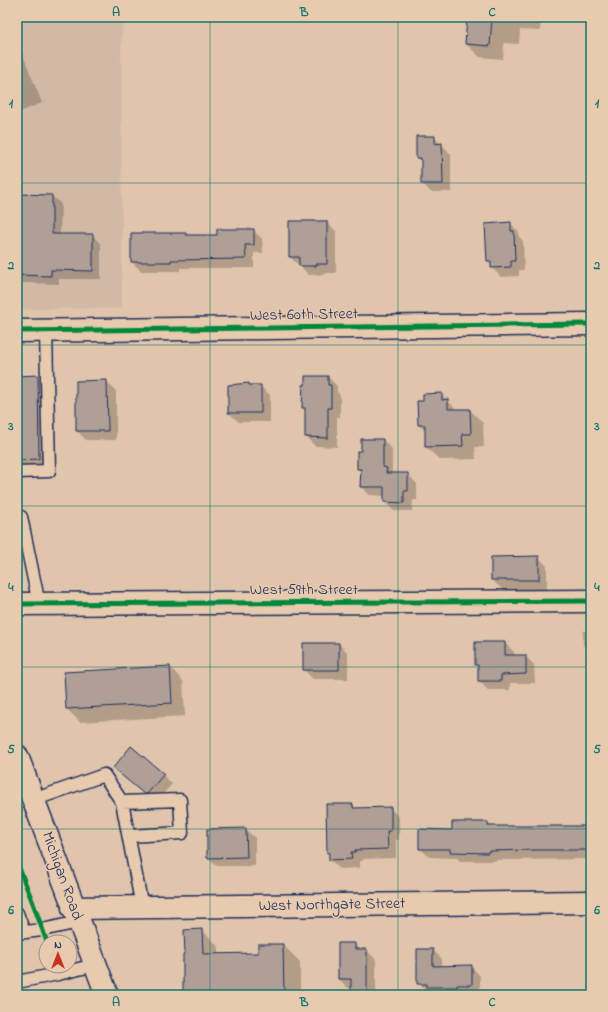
<svg xmlns="http://www.w3.org/2000/svg" width="608" height="1012" font-family="'Indie Flower',sans-serif">
<rect width="100%" height="100%" fill="#e0c4ab"/>
<filter id="ink" filterUnits="userSpaceOnUse"><feTurbulence type="fractalNoise" baseFrequency=".025" numOctaves="2"/><feDisplacementMap in="SourceGraphic" scale="8" xChannelSelector="R" yChannelSelector="G"/><feConvolveMatrix kernelMatrix="1 2 1 2 8 2 1 2 1" color-interpolation-filters="sRGB"/></filter>
<g filter="url(#ink)">
<path fill="#d1b9a5" d="M17 17H123L121 49 122 308 17 309Z"/>
<path fill="#0003" d="M424 17H438L436 22Z
M461 17H541L540 31 520 30 519 44 504 43 503 59 480 57 466 44 467 20Z
M17 40 42 103 17 113Z
M417 137H434L451 154V192H431L422 183V162L417 158Z
M17 195 52 196 61 204 60 235H92L101 244V279H59V284L23 283 17 277Z
M326 222 336 231V273H325V274L309 275 290 257Z
M510 223 519 232V237L523 241 524 270H519V276L501 277 492 268V265L488 261Z
M253 230 262 239 263 253H254V268H180V271H141L132 262V234H186L188 236H218Z
M37 376 54 393 56 476 17 477V377Z
M328 377 337 386V392L340 395V417H337V447L315 446 306 437V410L303 408Z
M77 382H107L116 391V440H86L77 431Z
M249 384 250 386H260L270 395V422H239L229 413V386Z
M590 390H591V417L590 416Z
M441 394 457 410H470L483 423 484 447H475L476 459 440 460 426 447V432L419 425 424 402Z
M362 440H383L392 449V474H408L417 484V500H413L412 511H394L385 502V496L370 495 361 486 362 472 358 469 362 452Z
M538 557 547 566V589H502L492 580V558Z
M583 631H591V665L586 660V648L583 645Z
M476 643H505L514 652V656H525L534 665 535 683H510V690H488L479 681V668L476 665Z
M339 644 348 653V679H313L304 670Z
M170 667 183 681 185 716 80 722 67 709Z
M131 747 163 775 172 784 156 802H154L123 776Z
M353 805 356 809 390 808 399 817V840H396V858L363 859V861H360V868L340 869 330 860V854L328 852Z
M488 823 491 827H590L591 829V859L496 860V861H460L457 858 429 857 420 848 453 831Z
M245 829 255 838V866H217L208 857Z
M202 930 219 947V955L259 954 283 945 300 962V995H184L186 955Z
M354 944 361 950H367L376 960V995H355L352 993V988H348L339 979Z
M433 950 442 959V967L471 966 480 976V993H466V995H435L433 992H427L418 983Z"/>
<path fill="#af9f97" stroke="#1b2f5e" d="M467 17H492L490 46 465 44Z
M416 136H435V144L442 143 443 184H421V158H416Z
M17 194 52 195V234H93V271L51 270V276L17 275Z
M289 221H327V264H316V266H299V257H289Z
M511 222V231H514L515 261H511V267L491 268V261H487L485 224Z
M217 229H254V245H245L246 259 171 260V262H131V233H186V235H217Z
M38 375 39 459 17 460V376Z
M305 376H328V385H331V408H328V438L305 437V408H302L303 385H305Z
M107 380 108 431H76V381Z
M249 383V385H261V413H228V385Z
M442 393V400L448 399V409H470L471 434H462L463 446 425 447V425H418L417 401H423V394Z
M361 439H383V467L387 468 386 473H408V491H404V503L384 502V487H360L361 469H357V451H361Z
M539 556V580H491V557Z
M475 642H505V655H526V674L501 675V681H478V665H475Z
M303 643H339V670H303Z
M170 666 172 703 66 709 64 672Z
M131 746 164 774 147 794H144L113 768Z
M326 804H353V808L391 807V831H387L388 849 355 850V852H351L352 859 329 860V853H327Z
M452 822H488V826H590V850H534L488 851V853L450 852V849H419V829L452 830Z
M246 828 247 857 207 858V829Z
M202 929 203 954 258 953V944H283L284 995H183V954H185L184 930Z
M338 943H355V949H367V993H351V979H338Z
M417 949H433V966L472 965V985H457V987H426V984H417Z"/>
<g fill="none" stroke-linecap="round" stroke-linejoin="round">
<g stroke="#1b2f5e" stroke-width="15">
<path id="lane" d="M17 472 49 471 46 331
M17 518 21 517 39 604
M33 800 104 775 122 802 142 907
M122 802 180 800 182 833 129 836
M17 913 24 932
M17 933 42 930 79 922
M17 982 58 974 95 965"/>
</g>
<g stroke="#1b2f5e" stroke-width="25">
<path id="street" d="M17 331 591 324
M17 604 591 601
M73 908 591 902"/>
</g>
<g stroke="#1b2f5e" stroke-width="25">
<path id="primary" d="M17 756 107 995"/>
</g>
<use href="#lane" stroke="#e8caae" stroke-width="12"/>
<use href="#street" stroke="#e8caae" stroke-width="22"/>
<use href="#primary" stroke="#e8caae" stroke-width="22"/>
<g stroke="#e8caae" stroke-width="8">
<path id="cycleway" d="M17 331 591 324
M17 604 591 601
M17 863 33 903 47 942"/>
</g>
<use href="#cycleway" stroke="#00873e" stroke-width="5"/>
</g>
</g>
<path fill="none" stroke="#0f766e" stroke-width="1" stroke-opacity="0.55" d="M210 17V995M398 17V995M17 183H591M17 345H591M17 506H591M17 667H591M17 829H591"/>
<g text-anchor="middle" dominant-baseline="central" stroke-width="3" stroke-linejoin="round" paint-order="stroke">
<g font-size="16" fill="#1b2f5e" stroke="#e8caae">
<text transform="translate(304 315) rotate(-1)">West 60th Street</text>
<text x="304" y="590">West 59th Street</text>
<text transform="translate(62 876) rotate(70)">Michigan Road</text>
<text transform="translate(332 905) rotate(-1)">West Northgate Street</text>
</g>
</g>
<rect width="608" height="1012" fill="none" stroke="#e8caae" stroke-width="44"/>
<g transform="translate(58 954)"><circle r="19" fill="#e8caae" stroke="#968c8e"/>
<path d="M0-3L7 15L0 10L-7 15Z" fill="#c8321e"/>
<text y="-6" font-size="11" font-weight="bold" text-anchor="middle" fill="#1b2f5e">N</text>
</g>
<rect x="22" y="22" width="564" height="968" fill="none" stroke="#0f766e" stroke-width="1.5"/>
<g font-size="13" text-anchor="middle" font-weight="bold" fill="#0f766e">
<text x="116" y="16">A</text>
<text x="304" y="16">B</text>
<text x="492" y="16">C</text>
<text x="11" y="107">1</text>
<text x="597" y="107">1</text>
<text x="11" y="269">2</text>
<text x="597" y="269">2</text>
<text x="11" y="430">3</text>
<text x="597" y="430">3</text>
<text x="11" y="591">4</text>
<text x="597" y="591">4</text>
<text x="11" y="753">5</text>
<text x="597" y="753">5</text>
<text x="11" y="914">6</text>
<text x="597" y="914">6</text>
<text x="116" y="1006">A</text>
<text x="304" y="1006">B</text>
<text x="492" y="1006">C</text>
</g>
</svg>
